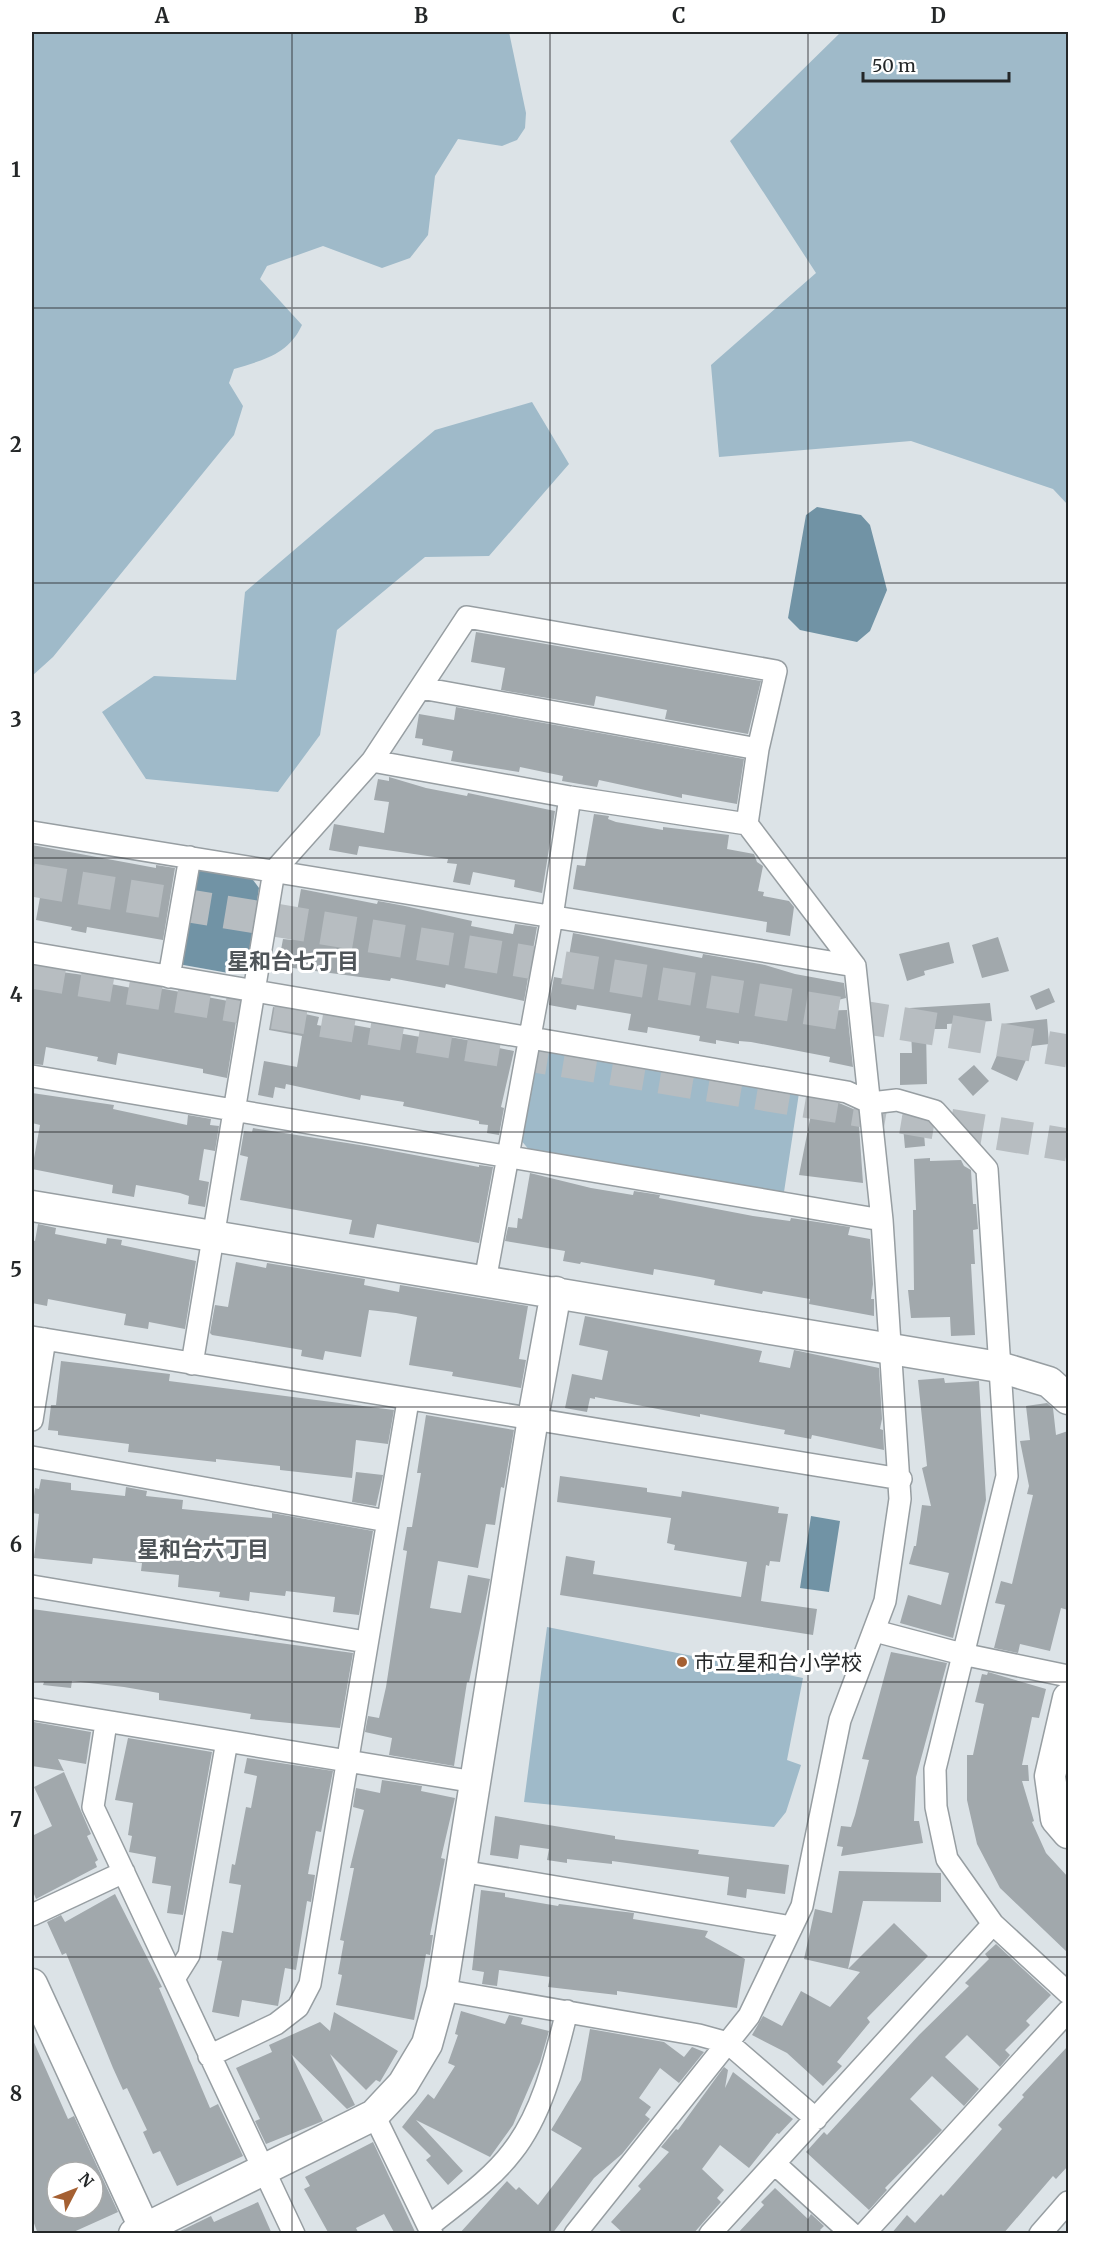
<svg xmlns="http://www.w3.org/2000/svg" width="1100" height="2265" font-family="Merriweather,'Noto Sans JP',serif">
<rect width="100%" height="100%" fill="#dce3e7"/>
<path fill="#9fbac9" d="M32 32H509L526 113 525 128 517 140 502 146 458 139 435 176 428 235 410 258 382 268 323 246 267 266 260 279 302 325C288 355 263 360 234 369L229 383 243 406 234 435 53 657 32 676V178L34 175 32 166Z
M841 32H1068V505L1053 489 911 441 719 457 711 365 816 273 730 141Z
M532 402 569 464 489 556 425 557 337 630 320 735 278 792 146 779 102 712 154 676 236 680 245 592 435 430Z
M545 1047 799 1093 784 1192 530 1151 520 1139 535 1057Z
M547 1627 803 1678 787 1760 801 1765 786 1812 774 1827 524 1802Z"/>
<path fill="#7193a5" d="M817 507 861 515 870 525 887 590 870 631 857 642 800 630 788 618 806 515Z
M194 868 250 876 259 888 247 967 234 974 178 964Z
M811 1516 840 1521 829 1592 800 1588Z"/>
<path fill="#a1a8ac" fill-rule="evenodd" d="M476 632 761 681 748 734 665 719 667 710 596 696 594 706 501 690 505 668 471 662Z
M456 707 744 759 737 804 682 794V798L599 780 597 787 562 781 563 776 520 767 519 772 451 761 453 751 422 745 423 739 415 738 419 714 454 720Z
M389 777 426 788 467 796 468 793 555 811 542 893 514 887 515 880 473 872 470 885 453 882 457 864 447 863 448 859 359 846 357 855 329 850 334 824 384 833 389 802 374 800 378 779 389 781Z
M594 814 609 816 608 819 616 822 663 830V827L729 835 727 849 754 854 757 862 763 866 758 891 764 892 763 896 789 901 794 907 790 936 766 932 767 922 573 889 577 865 585 866Z
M32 845 156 868V865L175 868 163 940 87 927 86 933 71 930 72 927 36 920 45 869 32 867Z
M301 889 377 904 378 901 405 906 472 921 471 926 513 934 515 924 537 927 524 1001 446 984 445 988 391 978 390 981 278 966 283 939 292 940Z
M573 933 702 958 703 954 765 965 795 974 844 983 846 998 814 1006 815 1011 847 1010 853 1067 829 1062 830 1057 751 1042 739 1041V1044L716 1040V1044L699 1041 700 1036 648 1027 647 1033 628 1030 631 1014 577 1005 576 1010 549 1005 554 977 565 979Z
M998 937 1009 971 982 978 972 945Z
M949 942 954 963 924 971 925 975 907 981 899 954Z
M32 968 91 976 90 980 142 990 143 985 239 1003 227 1078 203 1073V1069L118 1053 116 1065 97 1061 98 1057 46 1047 43 1065 32 1064Z
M1049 988 1055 1002 1036 1010 1030 996Z
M990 1003 992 1021 947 1024V1029H926L927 1084 900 1085V1053H912L910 1008Z
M273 1007 319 1017 317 1025 352 1031 353 1025 426 1038 427 1033 495 1045 494 1047 514 1051 501 1107 504 1108 499 1135 487 1133 488 1125 479 1124V1121L403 1106 404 1102 361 1095 360 1100 286 1084 285 1089 275 1087 273 1098 258 1095 264 1061 297 1067 302 1036 269 1030Z
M1047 1019 1049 1044 1032 1046 1017 1081 991 1069 1004 1039 1002 1024Z
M974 1065 989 1081 973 1096 958 1079Z
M32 1093 114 1105 113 1109 187 1125 188 1115 211 1119 210 1125 219 1126 215 1151 204 1149 199 1180 209 1182 205 1207 188 1204 189 1196 180 1193 136 1185 134 1197 112 1193 113 1185 32 1169 40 1125 32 1123Z
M814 1099 839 1103 858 1111 863 1183 799 1175Z
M902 1116 923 1121 925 1146 905 1148Z
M253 1128 366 1146 479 1167V1165L493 1167 479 1243 377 1224 374 1238 349 1234 352 1220 240 1200 248 1157 240 1155 244 1131 252 1132Z
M930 1158V1161L961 1160 964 1166 971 1170 973 1204H976L978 1229 973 1230 975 1264H971L975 1335 951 1336 950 1317 911 1318 908 1290H914L913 1210H916L914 1159Z
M530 1173 591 1188 633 1195 634 1191 660 1195 659 1198 753 1216 790 1221 791 1218 850 1227 848 1235 870 1239 873 1284 871 1299H874V1316L809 1304 810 1299 763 1291 762 1294 714 1285 715 1280 700 1277 654 1269 653 1275 581 1262 580 1264 563 1261 565 1251 505 1241 508 1227 517 1228 518 1218 522 1219Z
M38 1224 56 1228 55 1234 106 1244 107 1238 122 1240 121 1245 196 1261 185 1329 149 1322 148 1329 124 1325 126 1314 48 1299 47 1306 32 1303V1240L35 1241Z
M236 1262 266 1268 267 1263 365 1279 364 1285 399 1292 400 1285 528 1306 519 1359 526 1360 521 1388 452 1376 453 1372 409 1365 417 1317 396 1313 369 1310 361 1357 325 1351 323 1360 301 1356 302 1350 212 1335 210 1333 215 1305 228 1307Z
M585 1316 762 1351 759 1362 790 1368 794 1350 879 1368 882 1419 880 1429 883 1430 884 1450 812 1435 811 1439 784 1434 785 1430 736 1421 700 1414V1417L595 1397V1399L590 1398 587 1412 565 1408 572 1374 602 1380 608 1351 579 1345Z
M61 1361 170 1374 169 1381 394 1410 388 1444 356 1440 352 1478 280 1470V1466L216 1459V1462L128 1452 129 1444 58 1435V1431L48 1430 51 1405H56Z
M944 1378 945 1383 979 1381 986 1500 953 1638 900 1623 908 1595 941 1605 949 1573 909 1564 914 1546H916L922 1505 931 1506 922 1468 927 1466 918 1380Z
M1047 1403 1053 1408 1056 1435 1068 1431V1610L1061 1608 1050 1651 1020 1644 1018 1653 994 1648 1005 1605 995 1603 1001 1581 1012 1584 1033 1495 1027 1494 1029 1486 1020 1441 1030 1440 1026 1406Z
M426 1415 514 1430 504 1488 501 1487 495 1525 486 1524 478 1568 438 1561 430 1608 461 1613 468 1575 490 1579 469 1682H467L454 1766 389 1755 392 1738 365 1732 368 1716 379 1718 386 1687 407 1551 403 1550 407 1527H412L421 1473H417Z
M356 1472 383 1475 376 1506 352 1502Z
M560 1476 647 1488V1492L681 1497 682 1491 779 1507 778 1513 788 1514 780 1562 770 1561 769 1566 766 1565 761 1601 817 1609 813 1635 560 1595 566 1556 595 1561 593 1574 741 1597 747 1562 674 1550 675 1545 667 1543 671 1518 557 1502Z
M41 1479 71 1483V1490L125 1496 126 1487 147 1491 146 1496 183 1500 182 1509 272 1518V1513L373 1531 359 1615 333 1612 335 1597 286 1591 285 1596 250 1592 249 1601 219 1597 220 1592 178 1587 179 1575 141 1571 142 1563 93 1558 92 1564 34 1558 39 1514 32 1513 35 1488 39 1489Z
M32 1609 353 1653 340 1728 250 1719 251 1714 159 1700V1693L124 1687 72 1681 71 1688 43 1685 44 1682 32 1681Z
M891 1652 947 1663 916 1777 914 1821H919L923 1843 841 1856 843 1847 837 1846 841 1826 851 1827 855 1815 869 1760 862 1759Z
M988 1672 1046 1689 1039 1718 1032 1717 1022 1765H1028L1029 1781H1022L1034 1821 1032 1822 1046 1853 1068 1877V1953L1000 1888 977 1844 967 1800V1755H973L984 1704 975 1702 982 1674 987 1675Z
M34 1722 91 1732 86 1764 58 1759 64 1771 32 1766Z
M128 1738 212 1752 183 1915 167 1913 171 1886 152 1883 156 1857 129 1852 132 1836 128 1835 133 1803 115 1800Z
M247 1758 333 1771 321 1832 316 1831 308 1874 315 1875 311 1902 307 1901 296 1970 285 1968 278 2006 242 2000 239 2017 212 2012 222 1961 217 1960 222 1931 233 1933 241 1885 229 1883 232 1864 235 1865 246 1807 251 1808 257 1776 244 1773Z
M64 1772 91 1834 87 1836 98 1860 95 1862 97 1867 36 1899 32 1889V1836L52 1826 34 1787Z
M382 1780 422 1786 421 1791 455 1798 441 1858 445 1859 430 1935H433L430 1955 426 1954 414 2020 336 2005 342 1975 338 1974 344 1941 340 1940 354 1868H350L364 1810 353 1807 356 1788 380 1793Z
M495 1816 615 1836V1839L699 1850 698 1854 789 1865 785 1894 747 1889 746 1898 727 1895 729 1877 612 1861V1864L567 1859V1863L547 1860 549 1849 520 1845 518 1859 490 1855Z
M839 1871 941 1873V1902L863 1901 848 1969 804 1959 815 1909 832 1913Z
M481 1890 505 1893V1897L558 1906 559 1904 634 1913 633 1919 708 1931 705 1937 745 1959 737 2008 617 1991V1995L548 1987 550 1977 499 1970 497 1986 482 1984 484 1972 472 1970Z
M115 1894 162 1987 159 1988 210 2108 218 2104 243 2156 177 2186 160 2151 153 2154 143 2132 147 2130 127 2088 123 2090 113 2068 66 1953 62 1955 47 1922 61 1915 65 1922Z
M894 1923 928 1956 867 2018 870 2022 837 2062 842 2066 823 2086 787 2053 752 2035 763 2016 782 2026 801 1991 830 2007 860 1972 848 1969Z
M996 1944 1051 1995 1026 2021 1030 2025 1005 2050 1010 2055 1000 2067 967 2035 945 2057 979 2089 964 2106 932 2076 910 2099 942 2130 885 2188 887 2190 869 2210 806 2152 824 2132 827 2135 919 2035 969 1986 965 1983 989 1959 985 1954Z
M461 2011 505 2024 509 2015 523 2018 521 2024 549 2031 540 2062 513 2125 490 2157 416 2120 463 2171 448 2185 426 2160 431 2156 402 2127 428 2094 434 2099 455 2066 448 2063 458 2035 455 2034Z
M334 2012 398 2051 380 2082 376 2080 366 2090 330 2054 355 2105 347 2109 291 2054 323 2121 266 2144 255 2121 260 2119 236 2068 272 2052 269 2045 320 2022 330 2031Z
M590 2029 664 2042 684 2057 692 2047 704 2052 679 2083 660 2068 639 2098 651 2107 645 2115 650 2119 622 2154 594 2178 552 2234H459L507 2181 516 2190 519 2187 538 2205 582 2148 551 2130 581 2080Z
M32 2038 68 2119 74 2116 118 2212 69 2234H38L32 2218ZM57 2172H93V2208H57Z
M1068 2046V2166L1056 2179 1053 2176 1003 2234H891L907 2215 915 2223 941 2194 943 2196 1002 2129 998 2125 1024 2097 1022 2095Z
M724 2067 728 2070 725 2088 733 2072 793 2119 779 2134 777 2133 749 2168 720 2145 702 2169 724 2190 717 2198 721 2202 693 2234H624L611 2222 641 2189 638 2186 669 2152 661 2147 676 2129 678 2130Z
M373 2142 416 2234H395L384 2214 356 2228 359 2234H329L304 2189 310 2186 305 2177Z
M775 2188 808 2219 811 2214 824 2226 820 2230 823 2234H737L764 2205 761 2202Z
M258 2202 272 2234H174L211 2216 214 2222Z"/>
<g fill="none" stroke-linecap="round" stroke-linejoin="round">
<path stroke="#b7bdc1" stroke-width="33" stroke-dasharray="33 16" stroke-linecap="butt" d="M32 880 1068 1051
M32 972 1068 1145"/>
<g stroke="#979ea2" stroke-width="24">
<path id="street" d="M421 688 758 749
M372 761 570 797 747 824
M32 832 855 966
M32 953 847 1092 871 1103 897 1100 935 1111 987 1169 1007 1476 935 1769 936 1807 947 1859 993 1924 1068 1993
M169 977 190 857
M32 1076 882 1220
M485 1281 552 917 570 797
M32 1337C321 1386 611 1431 901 1479
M192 1364 274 871 372 761 467 617 776 671 758 749 747 824 855 966 882 1220 900 1499 885 1601 840 1720 802 1906 749 2016 575 2234
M32 1420 45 1339
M32 1457 387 1521
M32 1586 366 1642
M875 1631 962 1654 1068 1676
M32 1709 475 1782
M106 1723 93 1807 294 2234
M461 1871 792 1927
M32 1915 124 1872
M174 1979 189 1955 227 1741
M442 1990 699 2035 728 2043 816 2119
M209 2056 276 2024 298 2007 310 1984 408 1401
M374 2115 432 2234
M775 2164 852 2234
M429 2226C457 2203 490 2181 512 2152 543 2113 555 2059 567 2011
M710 2234 993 1924
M864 2234 1068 2011
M1040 2234 1068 2202"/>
</g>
<g stroke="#979ea2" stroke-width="33">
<path id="secondary" d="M32 1206 999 1367 1049 1382 1068 1399
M1068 1698 1050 1776 1056 1819 1068 1833
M32 1984 147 2234
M134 2234 374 2115 403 2084 427 2044 442 1990 533 1418 556 1292"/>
</g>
<use href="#street" stroke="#fff" stroke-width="21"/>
<use href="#secondary" stroke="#fff" stroke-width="30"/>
</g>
<path fill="none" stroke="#242728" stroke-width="1.5" stroke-opacity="0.55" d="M292 32V2234M550 32V2234M808 32V2234M32 308H1068M32 583H1068M32 858H1068M32 1132H1068M32 1407H1068M32 1682H1068M32 1957H1068"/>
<circle fill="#a56032" stroke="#fff" stroke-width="2" cx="682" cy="1662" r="6"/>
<g text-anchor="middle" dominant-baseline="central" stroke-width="6" stroke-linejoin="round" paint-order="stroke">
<g font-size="21" fill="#242728" stroke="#fff" text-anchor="start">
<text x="694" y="1662">市立星和台小学校</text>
</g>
<g font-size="22" font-weight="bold" fill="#4f5559" stroke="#fff">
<text x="293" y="961">星和台七丁目</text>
<text x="203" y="1549">星和台六丁目</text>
</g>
</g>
<rect width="1100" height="2265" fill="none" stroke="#ffffff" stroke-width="66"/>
<g transform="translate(75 2190) rotate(48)"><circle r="28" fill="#ffffff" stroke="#a7a9a9" stroke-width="1.5"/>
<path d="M0-4.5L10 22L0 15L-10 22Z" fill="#a56032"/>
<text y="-9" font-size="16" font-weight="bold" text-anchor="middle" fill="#242728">N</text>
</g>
<path d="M863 72v9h146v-9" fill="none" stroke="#242728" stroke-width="3"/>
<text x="872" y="72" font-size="18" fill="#242728" stroke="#ffffff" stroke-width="4.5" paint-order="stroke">50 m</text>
<rect x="33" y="33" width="1034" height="2199" fill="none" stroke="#242728" stroke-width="2"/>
<g font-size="20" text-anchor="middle" font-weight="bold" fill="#242728">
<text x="162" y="23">A</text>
<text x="421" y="23">B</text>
<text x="679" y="23">C</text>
<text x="938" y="23">D</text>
<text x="16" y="177">1</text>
<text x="16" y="452">2</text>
<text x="16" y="727">3</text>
<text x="16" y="1002">4</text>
<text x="16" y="1277">5</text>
<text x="16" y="1552">6</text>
<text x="16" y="1827">7</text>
<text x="16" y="2101">8</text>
</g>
</svg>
